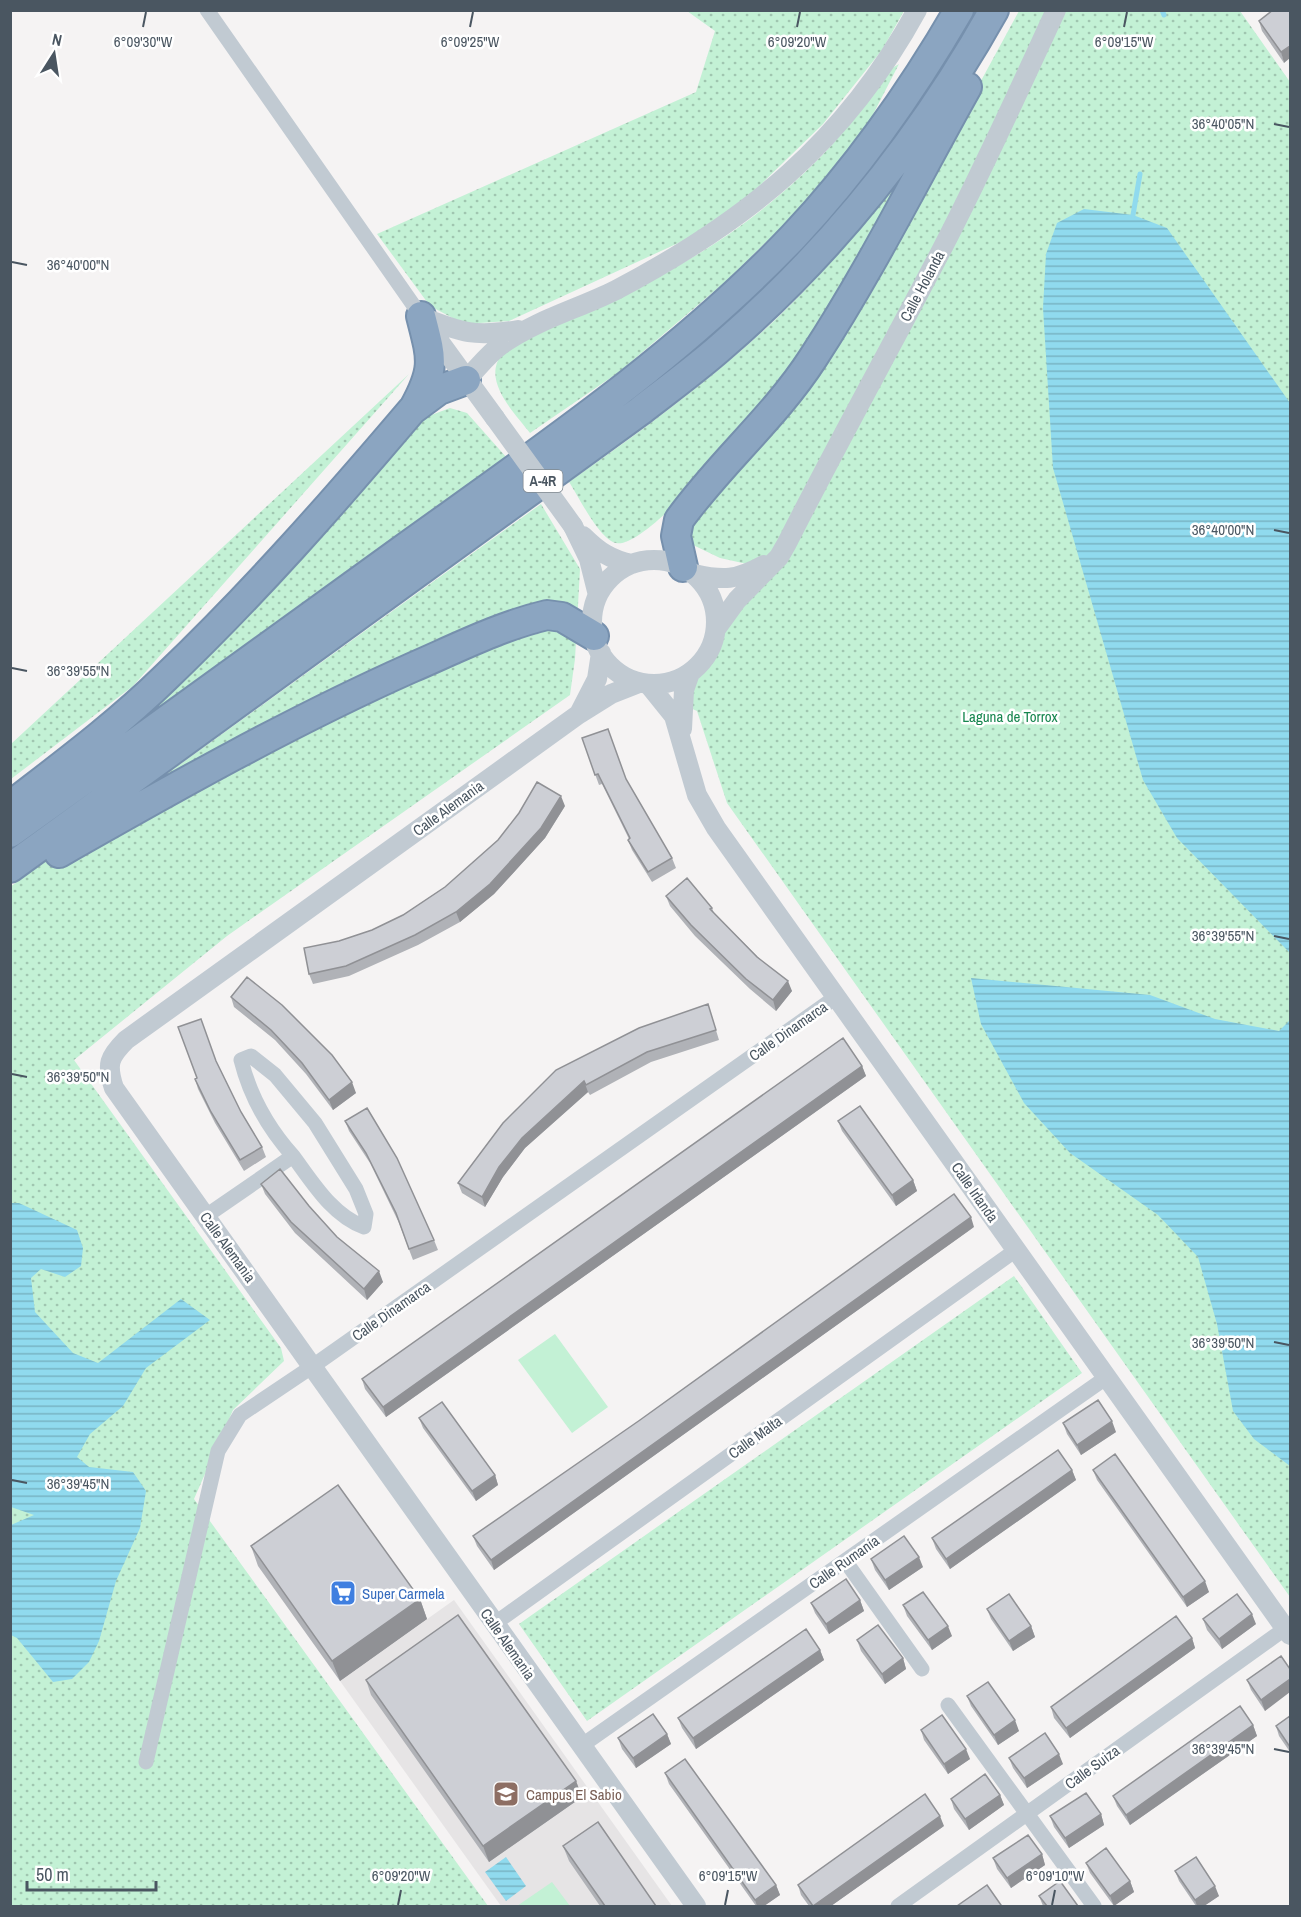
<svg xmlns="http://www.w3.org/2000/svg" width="1301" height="1917" font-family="'Archivo Narrow',sans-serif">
<defs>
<pattern id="grass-dots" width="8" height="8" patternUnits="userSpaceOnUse" patternTransform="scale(1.5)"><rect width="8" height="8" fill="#c3f1d5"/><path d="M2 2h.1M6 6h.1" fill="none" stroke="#a0c6b0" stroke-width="1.8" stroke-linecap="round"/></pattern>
<pattern id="water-rules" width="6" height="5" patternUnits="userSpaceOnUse" patternTransform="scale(1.5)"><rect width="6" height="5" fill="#90daee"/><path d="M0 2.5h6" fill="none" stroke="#78b4c4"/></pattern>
</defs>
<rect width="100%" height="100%" fill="#f5f3f3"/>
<path fill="#e6e4e5" d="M454 1600 672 1906H501L340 1681Z"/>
<path fill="url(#grass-dots)" d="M687 11H904L882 50 823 124 748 197 687 239 509 321 464 324 430 306 377 234 696 92 715 31Z
M1019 11H1240L1290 82V1597L727 803 697 711 681 704 689 679 724 625 747 564 720 558 693 545 688 524 921 191Z
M899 64 867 126 799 210 725 282 619 372 530 433C515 413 481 381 502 354 520 332 568 318 594 307 626 292 658 277 688 260 740 230 797 185 836 140 856 117 873 92 892 68Z
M913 166C880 224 848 283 812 340 791 373 651 552 616 543 599 539 579 497 569 482 640 432 710 381 773 322 824 274 868 219 913 166Z
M409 374 133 686 11 779V744Z
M450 408 467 413 507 458 147 720 108 743 409 429 426 417Z
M541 504 580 569 575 659 570 695 227 936 74 1060 281 1348 284 1361 233 1410 194 1499 488 1906H11L10 887Z
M1014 1276 1082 1373 587 1721 519 1624Z"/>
<path fill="#c3f1d5" d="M555 1334 608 1407 572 1433 518 1360Z
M552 1882 570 1906H517Z"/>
<path fill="url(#water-rules)" d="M1084 209 1133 215 1167 228 1290 403V953L1177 838 1143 780 1053 468 1043 308 1046 254 1057 223Z
M971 978 1150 995 1215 1019 1279 1031 1290 1020V1466L1254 1439 1233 1411 1217 1324 1198 1257 1158 1215 1070 1153 1024 1103 981 1024Z
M11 1203H19L77 1230 83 1248 81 1266 65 1277 41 1269 31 1278 35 1312 73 1353 98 1363 181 1299 210 1320 146 1368 123 1406 90 1434 77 1457 89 1467 133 1472 146 1491 140 1528 116 1581 99 1641 89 1662 72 1679 53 1682 17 1638 11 1635V1525L34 1515 11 1507Z
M506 1857 526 1886 506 1901 485 1872Z"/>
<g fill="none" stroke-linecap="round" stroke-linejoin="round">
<path stroke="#90daee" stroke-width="5" d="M1162 10 1164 15
M1133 215 1140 174"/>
<g stroke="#7690ad" stroke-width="32">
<path id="motorway" d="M414 408C436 368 432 359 421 316
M683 567 676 536 679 520C720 463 775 417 813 358 870 271 916 178 967 87
M10 806C63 765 117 725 165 678 253 594 333 503 412 410L439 390 466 380
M10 833C141 739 272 644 402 550 537 453 679 357 794 236 858 168 912 91 959 10
M59 853C175 787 290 722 411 668 455 649 500 626 547 615L562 617 594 636
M10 868 640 411C667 390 696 369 722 346 832 251 923 137 994 10"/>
</g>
<path stroke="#c1cad2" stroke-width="15" d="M207 10 421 316
M206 1216 293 1156C268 1128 250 1096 241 1060L251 1056 275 1075 315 1123 356 1189 366 1214 364 1227C332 1215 313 1183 293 1156
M846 1562 922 1669
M494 1624 1016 1250
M948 1705 1094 1906
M581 1746 1107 1377
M146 1762 218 1451 240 1415 313 1366 836 997
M898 1906 1286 1628"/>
<path stroke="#c1cad2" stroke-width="20" d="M422 317C462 333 475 337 518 330
M428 326 495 418
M466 380C477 369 488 354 501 345 536 320 578 309 616 290 747 221 845 142 917 10
M573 526 589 559 598 595
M583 536C598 551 611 560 632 564
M592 622a62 62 0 1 1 124 0a62 62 0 1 1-124 0Z
M694 574C724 581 736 580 764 565
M716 629 737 600 779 557 787 543C837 444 891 347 942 249 983 170 1019 90 1056 10
M639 683 611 694 579 714 126 1040C109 1057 106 1064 114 1088L696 1906
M649 685 674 716 697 795 716 828 1290 1635
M579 714 597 679 601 653
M682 729 684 690 690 673"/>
<use href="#motorway" stroke="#8ba5c1" stroke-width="28"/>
<path stroke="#c1cad2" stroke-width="20" d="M495 418 573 526"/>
</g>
<path fill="#b0b2b7" d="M1273 10 1284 63 1262 31 1259 21Z
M582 738 672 858 676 868 652 882 632 850 628 840 629 839 602 784 599 785Z
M565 806 545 838 494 894 460 922 418 945 349 976 313 984 309 974 339 941 372 930 403 915Z
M666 896 712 908 714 913 792 991 776 1011 750 989 695 936 670 906Z
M231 997 356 1093 333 1110 306 1074 275 1040 234 1007Z
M708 1004 719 1040 651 1062 590 1095 588 1092 525 1148 503 1177 485 1207 462 1193 458 1183 503 1123Z
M216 1061 241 1112 262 1147 266 1157 244 1171 215 1123 198 1089 195 1079Z
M862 1066 866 1076 386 1417 365 1389 362 1379Z
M345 1121 434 1240 438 1250 413 1260 399 1223 370 1163 349 1131Z
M838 1121 913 1180 917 1191 896 1206 842 1131Z
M261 1184 337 1237 383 1282 367 1300 295 1233 265 1194Z
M974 1227 494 1570 477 1546 473 1536Z
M419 1418 495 1475 498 1485 476 1501 423 1428Z
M1063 1423 1116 1432 1081 1455 1067 1434Z
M1072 1470 1076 1480 950 1569 936 1549 932 1538Z
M1093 1470 1209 1592 1187 1607 1097 1480Z
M251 1546 420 1599 427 1619 340 1681 258 1566Z
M871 1559 923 1567 889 1590 875 1570Z
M860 1600 864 1611 829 1634 815 1613 811 1603Z
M903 1605 952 1636 932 1650 907 1616Z
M987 1609 1031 1626 1035 1637 1013 1651 991 1619Z
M1203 1619 1256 1624 1222 1649 1207 1630Z
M1192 1638 1195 1648 1070 1738 1054 1718 1051 1707Z
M857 1640 903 1658 906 1669 885 1684 861 1651Z
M820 1650 824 1660 696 1749 682 1728 678 1718Z
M1290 1669 1265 1711 1251 1690 1247 1680Z
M366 1680 576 1781 582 1797 489 1862 371 1695Z
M967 1696 1019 1731 998 1745 971 1706Z
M1290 1716V1752L1279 1736 1276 1726Z
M1253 1725 1257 1736 1130 1825 1117 1806 1113 1796Z
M921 1730 970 1759 948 1774 924 1740Z
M667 1734 671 1744 636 1768 622 1749 618 1738Z
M1009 1758 1063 1764 1027 1788 1013 1768Z
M665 1773 776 1885 780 1895 764 1906H756L669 1784Z
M1000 1795 1004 1805 969 1830 954 1809 951 1799Z
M1101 1814 1104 1825 1069 1848 1054 1827 1050 1816Z
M944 1826 831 1906H809L801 1895 798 1885Z
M563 1846 656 1906H600L569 1861Z
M1042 1854 1045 1865 1011 1888 997 1869 993 1858Z
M1086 1863 1130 1881 1134 1892 1114 1906 1090 1873Z
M1175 1871 1219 1896 1204 1906H1196L1179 1881Z
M1039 1896 1078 1906H1043Z"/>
<path fill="#909195" d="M1290 46V58L1284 63 1281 52Z
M561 796 565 806 545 838 494 894 460 922 456 912Z
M788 981 792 991 776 1011 773 1000Z
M862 1066 866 1076 386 1417 383 1407Z
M584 1081 588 1092 525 1148 503 1177 485 1207 482 1197 499 1167 522 1138Z
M352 1082 356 1093 333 1110 329 1100Z
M913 1180 917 1191 896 1206 892 1195Z
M971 1217 974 1227 494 1570 491 1560Z
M379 1271 383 1282 367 1300 364 1289Z
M1112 1421 1116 1432 1081 1455 1077 1445Z
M1072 1470 1076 1480 950 1569 946 1559Z
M495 1475 498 1485 476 1501 472 1491Z
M919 1557 923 1567 889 1590 885 1580Z
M1205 1581 1209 1592 1187 1607 1183 1597Z
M420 1599 427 1619 340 1681 332 1661Z
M860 1600 864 1611 829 1634 826 1624Z
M1252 1614 1256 1624 1222 1649 1219 1639Z
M948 1626 952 1636 932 1650 928 1640Z
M1031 1626 1035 1637 1013 1651 1009 1641Z
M1192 1638 1195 1648 1070 1738 1066 1728Z
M820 1650 824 1660 696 1749 693 1738Z
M903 1658 906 1669 885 1684 882 1674Z
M1290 1679V1692L1265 1711 1261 1700Z
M1015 1720 1019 1731 998 1745 994 1735Z
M1253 1725 1257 1736 1130 1825 1126 1815Z
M667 1734 671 1744 636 1768 633 1758Z
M966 1749 970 1759 948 1774 944 1764Z
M1059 1754 1063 1764 1027 1788 1024 1778Z
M576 1781 582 1797 489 1862 483 1846Z
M1000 1795 1004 1805 969 1830 965 1819Z
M1101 1814 1104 1825 1069 1848 1065 1838Z
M940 1816 944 1826 831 1906H813Z
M1042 1854 1045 1865 1011 1888 1007 1878Z
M1130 1881 1134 1892 1114 1906 1110 1896Z
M776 1885 780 1895 764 1906H757L755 1900Z
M1215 1886 1219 1896 1204 1906H1197L1195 1900Z"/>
<path fill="#cdcfd5" stroke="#909195" stroke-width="1.5" d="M1273 10H1290V47V46L1281 52 1259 21Z
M608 729 626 779 672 858 648 872 628 840 630 838 598 774 595 775 582 738Z
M537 782 561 796 541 828 490 884 456 912 415 935 346 966 309 974 304 948 339 941 372 930 403 915 445 887 498 840 519 813Z
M687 878 712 908 710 909 757 957 788 981 773 1000 746 979 691 925 666 896Z
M247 977 282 1005 332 1055 352 1082 329 1100 302 1063 271 1030 231 997Z
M708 1004 716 1030 647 1052 586 1085 584 1081 522 1138 499 1167 482 1197 458 1183 503 1123 556 1070 639 1028Z
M201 1019 216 1061 241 1112 262 1147 240 1160 211 1112 195 1079 197 1078 178 1027Z
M843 1038 862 1066 383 1407 362 1379Z
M860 1106 913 1180 892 1195 838 1121Z
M367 1108 397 1158 434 1240 409 1249 396 1213 366 1153 345 1121Z
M280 1169 309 1206 337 1237 379 1271 364 1289 291 1222 261 1184Z
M954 1194 971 1217 491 1560 473 1536 640 1420Z
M1098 1400 1112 1421 1077 1445 1063 1423Z
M442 1402 495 1475 472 1491 419 1418Z
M1058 1450 1072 1470 946 1559 932 1538Z
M1115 1454 1205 1581 1183 1597 1093 1470Z
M338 1485 420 1599 332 1661 251 1546Z
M904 1536 919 1557 885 1580 871 1559Z
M846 1579 860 1600 826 1624 811 1603Z
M923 1592 948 1626 928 1640 903 1605Z
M1009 1594 1031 1626 1009 1641 987 1609Z
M1237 1594 1252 1614 1219 1639 1203 1619Z
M458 1615 576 1781 483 1846 366 1680Z
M1176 1616 1192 1638 1066 1728 1051 1707Z
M878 1625 903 1658 882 1674 857 1640Z
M806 1629 820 1650 693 1738 678 1718Z
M1281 1656 1290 1669V1679L1261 1700 1247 1680Z
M988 1682 1015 1720 994 1735 967 1696Z
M1240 1706 1253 1725 1126 1815 1113 1796Z
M653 1714 667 1734 633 1758 618 1738Z
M942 1715 966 1749 944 1764 921 1730Z
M1290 1716V1747L1276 1726Z
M1045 1733 1059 1754 1024 1778 1009 1758Z
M685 1759 776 1885 755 1900 665 1773Z
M985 1774 1000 1795 965 1819 951 1799Z
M1086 1793 1101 1814 1065 1838 1050 1816Z
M925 1794 940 1816 813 1906 798 1885Z
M598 1822 656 1906H605L563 1846Z
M1028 1835 1042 1854 1007 1878 993 1858Z
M1106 1848 1130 1881 1110 1896 1086 1863Z
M1196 1857 1215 1886 1195 1900 1175 1871Z
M1060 1881 1078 1906H1047L1039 1896Z
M987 1885 1001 1905 999 1906H957Z"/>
<path fill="none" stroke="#4a5661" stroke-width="2" d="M143 27 146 12M470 27 473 12M797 27 800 12M1124 27 1127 12M1274 124 1289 127M12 262 27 265M1274 530 1289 533M12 668 27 671M1274 936 1289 939M12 1074 27 1077M1274 1342 1289 1345M12 1480 27 1483M1274 1749 1289 1752M398 1905 401 1890M725 1905 728 1890M1052 1905 1055 1890"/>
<defs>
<g id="supermarket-square" transform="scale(1.35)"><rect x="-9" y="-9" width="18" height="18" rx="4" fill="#3f7fe0" stroke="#fff"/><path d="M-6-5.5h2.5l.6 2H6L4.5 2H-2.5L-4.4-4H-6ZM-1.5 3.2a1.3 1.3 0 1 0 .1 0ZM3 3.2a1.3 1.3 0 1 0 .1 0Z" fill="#fff"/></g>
<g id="school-square" transform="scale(1.35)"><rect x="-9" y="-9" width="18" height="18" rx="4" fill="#8d6e63" stroke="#fff"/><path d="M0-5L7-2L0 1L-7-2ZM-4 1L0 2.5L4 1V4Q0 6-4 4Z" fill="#fff"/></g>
</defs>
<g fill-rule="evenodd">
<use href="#supermarket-square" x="343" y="1593"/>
<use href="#school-square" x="506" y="1794"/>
</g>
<g text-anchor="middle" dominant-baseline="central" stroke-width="5" stroke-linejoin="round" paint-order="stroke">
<rect fill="#fff" stroke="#808990" stroke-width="1.5" x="523.5" y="470" width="39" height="22" rx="4.5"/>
<g font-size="14" font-weight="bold" fill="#4a5661">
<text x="543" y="481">A-4R</text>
</g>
<g font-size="15" fill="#4a5661" stroke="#fff">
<text transform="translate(922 286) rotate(-62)">Calle Holanda</text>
<text transform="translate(448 808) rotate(-36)">Calle Alemania</text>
<text transform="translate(788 1031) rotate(-35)">Calle Dinamarca</text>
<text transform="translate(975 1192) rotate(55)">Calle Irlanda</text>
<text transform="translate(228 1247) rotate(54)">Calle Alemania</text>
<text transform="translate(391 1311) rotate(-35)">Calle Dinamarca</text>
<text transform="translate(755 1437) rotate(-36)">Calle Malta</text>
<text transform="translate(844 1562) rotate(-35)">Calle Rumanía</text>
<text transform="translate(508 1644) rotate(55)">Calle Alemania</text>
<text transform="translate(1092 1767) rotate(-36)">Calle Suiza</text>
</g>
<g font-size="15" fill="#17864f" stroke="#fff">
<text x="1010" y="716">Laguna de Torrox</text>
</g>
<g font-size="15" fill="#366cbe" stroke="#fff" text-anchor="start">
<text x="362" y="1593">Super Carmela</text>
</g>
<g font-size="15" fill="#785e54" stroke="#fff" text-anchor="start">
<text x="526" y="1794">Campus El Sabio</text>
</g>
</g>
<g font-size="15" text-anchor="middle" fill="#4a5661" stroke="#fff" stroke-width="5" stroke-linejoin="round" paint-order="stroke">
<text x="143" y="47">6°09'30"W</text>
<text x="470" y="47">6°09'25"W</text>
<text x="797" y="47">6°09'20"W</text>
<text x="1124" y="47">6°09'15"W</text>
<text x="1223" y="129">36°40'05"N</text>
<text x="78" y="270">36°40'00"N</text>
<text x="1223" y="535">36°40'00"N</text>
<text x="78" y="676">36°39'55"N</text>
<text x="1223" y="941">36°39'55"N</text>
<text x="78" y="1082">36°39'50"N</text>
<text x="1223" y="1348">36°39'50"N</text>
<text x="78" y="1489">36°39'45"N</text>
<text x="1223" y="1754">36°39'45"N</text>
<text x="401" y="1881">6°09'20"W</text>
<text x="728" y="1881">6°09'15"W</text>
<text x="1055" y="1881">6°09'10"W</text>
</g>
<rect width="1301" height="1917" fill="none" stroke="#4a5661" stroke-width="24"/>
<g transform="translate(54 54) rotate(12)" stroke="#ffffff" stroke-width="4.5" paint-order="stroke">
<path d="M0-4.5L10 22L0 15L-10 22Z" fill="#4a5661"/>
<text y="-9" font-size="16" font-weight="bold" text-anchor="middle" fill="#4a5661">N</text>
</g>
<path d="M27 1881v9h129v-9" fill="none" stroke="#4a5661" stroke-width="3"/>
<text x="36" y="1881" font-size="18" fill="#4a5661" stroke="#ffffff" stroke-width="4.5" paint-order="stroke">50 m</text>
</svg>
